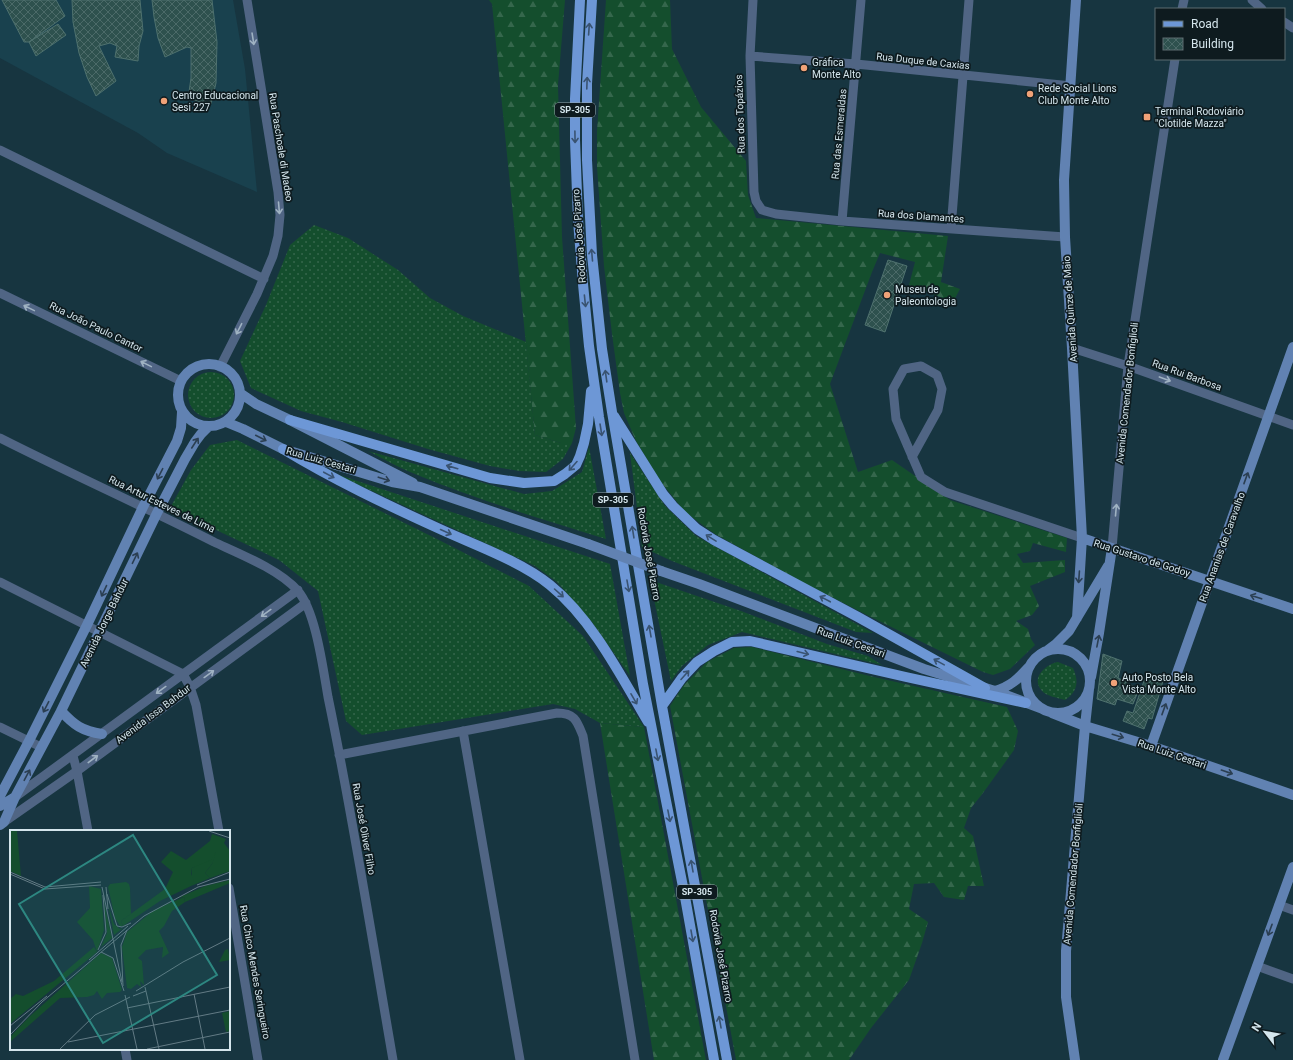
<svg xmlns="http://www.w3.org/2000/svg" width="1293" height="1060" font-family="Roboto,sans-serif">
<defs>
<pattern id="grass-dots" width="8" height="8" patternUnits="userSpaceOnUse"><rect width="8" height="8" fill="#144e2d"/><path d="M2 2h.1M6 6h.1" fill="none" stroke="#35674c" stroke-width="1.8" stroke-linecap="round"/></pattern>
<pattern id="forest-firs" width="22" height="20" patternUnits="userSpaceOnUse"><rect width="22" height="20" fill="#144e2d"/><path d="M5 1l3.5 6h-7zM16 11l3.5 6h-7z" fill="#35674c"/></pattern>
<pattern id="building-cross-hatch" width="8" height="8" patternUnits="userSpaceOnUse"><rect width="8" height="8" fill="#2e514e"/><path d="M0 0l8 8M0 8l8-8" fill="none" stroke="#4b6a68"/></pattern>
</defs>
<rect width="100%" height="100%" fill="#173540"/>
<path fill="#19414e" d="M0 0H233L245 69 257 192 167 153 138 133 0 58Z"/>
<path fill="url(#grass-dots)" d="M314 225 348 238 398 270 430 298 463 316 526 342 535 435 561 443H572L563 459 546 472 519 471 490 466 428 449 342 422 301 411 251 388 240 361 266 305 290 245Z
M188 395a23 23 0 1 1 46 0a23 23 0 1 1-46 0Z
M237 440 437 539 529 586 583 636 644 727 600 723 575 709 553 704 362 735 346 721 318 591 279 560 170 508 191 470 210 445Z
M589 447 606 539C542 519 477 500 415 474 399 468 384 459 368 451L524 494 552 491 582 472Z
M630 453 665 506 696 536 873 633 856 632 672 561 642 547Z
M333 473 610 564 630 676 592 622 557 582 535 566Z
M650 580 741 611 827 644 868 656 882 665 742 632 708 645 682 666 671 681Z
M1058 662 1073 668C1079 681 1078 692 1065 700 1058 698 1046 696 1042 691 1030 678 1046 664 1058 662Z"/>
<path fill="url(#forest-firs)" d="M489 0H565L558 85 562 237 576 428 572 443H561L535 435 492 4Z
M606 0H670L672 49 701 107 746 161 748 195 756 218 948 236 941 282 960 289 953 302 909 285 915 262 880 253 872 272 830 384 858 472 892 460 950 500 1067 538 1066 552 1033 543 1030 551 1017 554 1023 563 1065 560V572L1030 586 1039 606 1032 615 1016 621 1028 629 1031 639 1035 645 1010 669 993 675 983 672 869 616 804 583 715 534 685 512 661 482 636 441 624 413 620 393 612 334 604 266 597 167V131Z
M752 647 874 677 1007 707 1018 731 1014 750 983 793 971 808 964 828 973 836 984 886H968L964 900 944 897 934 883 914 884 909 909 928 922 922 943 909 980 871 1028 849 1060H736L670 706 684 685 707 662 734 648Z
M600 723 644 727 706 1060H654Z"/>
<path fill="url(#building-cross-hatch)" stroke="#4e716e" d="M2 0H56L65 16 29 42H24Z
M72 0H140L143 31 139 46 138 61 115 57 117 46 110 43 99 46 116 81 96 96 87 77 79 53 73 22Z
M152 0H212L217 42 216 83 211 104 188 99 191 78V48L187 47 165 57 158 38 154 17Z
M58 24 66 35 36 56 29 42Z
M888 260 907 266 885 332 865 325Z
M1103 654 1122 661 1118 678 1139 689 1133 704 1117 699 1115 705 1097 699Z
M1146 675 1163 681 1152 719 1148 718 1144 729 1123 721 1127 711 1133 713Z"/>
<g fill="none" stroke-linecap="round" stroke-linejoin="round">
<path stroke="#506584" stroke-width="9" d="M753 0 750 56 754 192 756 201 762 210 776 214 842 221 1065 237
M1252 0 1262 9
M1182 9 1184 0
M1284 22 1293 28
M750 56 856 64 1071 86
M0 150 264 279
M842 221 861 0
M951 229 969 0
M0 293 181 381
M1072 348 1128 366 1293 425
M220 367 257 294 273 256 278 236 280 215 278 192 247 0
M0 438C71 474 143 506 214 542 240 554 280 570 298 591 316 612 323 669 328 697 353 817 372 939 393 1060
M912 457 938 410 942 389 937 375 921 366 904 369 893 389 896 419 921 477 945 492 1082 538
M1112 548 1128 366 1175 59
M0 582 183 674 190 687 196 705 219 831
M0 727 41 747
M463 731 520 1060
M339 755 557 713C575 713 577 721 583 736L635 1060
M73 756 77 771 88 831
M15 797 298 590
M4 822 77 771 306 603
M229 888 258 1060
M1279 905 1293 910
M1257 966 1293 979
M125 1049 127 1060"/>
<path stroke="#6182b2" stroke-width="10" d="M1076 0 1064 180 1065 237 1072 348 1082 538 1077 618
M178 395a31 31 0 1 1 62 0a31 31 0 1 1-62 0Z
M240 393 256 404 290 420 413 483
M226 422 243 429 283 449 392 482 420 487 588 544
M1082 538 1293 609
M661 571 699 584 924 669 995 691 1043 709
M1026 681a32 32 0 1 1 64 0a32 32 0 1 1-64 0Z
M1048 650 1056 644 1069 631 1108 566
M1091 677 1099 633 1112 548
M995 691C1011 686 1018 679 1029 667
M61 711C74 725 82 731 102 734
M1052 713 1085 726 1151 746 1293 795
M1151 746 1293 347
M0 796 29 741 87 625 143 507 177 441 181 428 182 412
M0 806 15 797
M0 825 4 822 15 797 61 711 157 513 185 459 195 442 201 434 209 426
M1075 1060 1066 997V951L1085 726 1089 689
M1223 1060 1293 867"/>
<path stroke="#6d97d6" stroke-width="10" d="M580 0 575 99V140L578 220 583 284 589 346 599 417 643 684 685 897 714 1060
M592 0 587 84V160L592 255 602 349 612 412 662 706 727 1060
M614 416 663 494 673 506 697 529 714 540 858 617 985 688
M290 420 490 478 524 483 554 481 565 474 576 465 580 456 584 443 588 424 591 391
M283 449C334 480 387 505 442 530 477 546 520 561 550 585 592 619 621 676 648 722
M662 706 682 678 697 662 714 651 732 642 750 641 906 677 1026 703"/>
<path stroke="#6182b2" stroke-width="10" d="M588 544 661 571"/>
</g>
<defs><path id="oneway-shaft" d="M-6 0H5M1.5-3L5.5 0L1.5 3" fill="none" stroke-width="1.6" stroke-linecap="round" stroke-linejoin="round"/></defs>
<g stroke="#395371">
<use href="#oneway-shaft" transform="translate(589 29) rotate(-86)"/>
<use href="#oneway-shaft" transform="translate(587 83) rotate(-88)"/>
<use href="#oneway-shaft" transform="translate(575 137) rotate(89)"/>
<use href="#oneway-shaft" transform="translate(592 255) rotate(-95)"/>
<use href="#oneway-shaft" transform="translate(585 301) rotate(84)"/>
<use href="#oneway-shaft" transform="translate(606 376) rotate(-98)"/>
<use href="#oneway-shaft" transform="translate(601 430) rotate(81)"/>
<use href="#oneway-shaft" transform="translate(573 466) rotate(132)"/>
<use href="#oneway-shaft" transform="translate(452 467) rotate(-164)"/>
<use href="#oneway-shaft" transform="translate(329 475) rotate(28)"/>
<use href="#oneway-shaft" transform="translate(446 532) rotate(24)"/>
<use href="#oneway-shaft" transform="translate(633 532) rotate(-99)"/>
<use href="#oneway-shaft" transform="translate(711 538) rotate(-148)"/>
<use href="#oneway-shaft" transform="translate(628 586) rotate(80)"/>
<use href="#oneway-shaft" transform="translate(559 593) rotate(42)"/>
<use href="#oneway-shaft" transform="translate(825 599) rotate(-152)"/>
<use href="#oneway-shaft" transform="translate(650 631) rotate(-100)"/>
<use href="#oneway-shaft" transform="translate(803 653) rotate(14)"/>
<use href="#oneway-shaft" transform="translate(939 662) rotate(-151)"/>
<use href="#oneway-shaft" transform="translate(685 675) rotate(-48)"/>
<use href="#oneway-shaft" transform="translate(634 699) rotate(60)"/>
<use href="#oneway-shaft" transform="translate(657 755) rotate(79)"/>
<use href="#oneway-shaft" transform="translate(669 816) rotate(79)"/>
<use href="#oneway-shaft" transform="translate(692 866) rotate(-100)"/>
<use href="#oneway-shaft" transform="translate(692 936) rotate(80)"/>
<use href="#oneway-shaft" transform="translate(720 1022) rotate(-100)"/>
</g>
<g stroke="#9fb2c2">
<use href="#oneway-shaft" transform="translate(253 39) rotate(81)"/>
<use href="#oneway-shaft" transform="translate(279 208) rotate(85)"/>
<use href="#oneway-shaft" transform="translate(29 308) rotate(-154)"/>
<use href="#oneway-shaft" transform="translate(239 329) rotate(117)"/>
<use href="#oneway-shaft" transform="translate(146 364) rotate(-154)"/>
<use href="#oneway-shaft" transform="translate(1165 379) rotate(20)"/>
<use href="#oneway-shaft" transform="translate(1116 510) rotate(-85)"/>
<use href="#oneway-shaft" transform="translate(266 613) rotate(144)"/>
<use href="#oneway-shaft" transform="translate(209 674) rotate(-36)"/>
<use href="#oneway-shaft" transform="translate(161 690) rotate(144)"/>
<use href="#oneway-shaft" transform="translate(93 759) rotate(-37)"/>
</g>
<g stroke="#2b3f52">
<use href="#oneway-shaft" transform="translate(261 438) rotate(27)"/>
<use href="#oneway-shaft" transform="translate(195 443) rotate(-57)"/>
<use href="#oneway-shaft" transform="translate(160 474) rotate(117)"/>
<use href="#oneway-shaft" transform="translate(1246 478) rotate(-70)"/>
<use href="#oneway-shaft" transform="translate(384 479) rotate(18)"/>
<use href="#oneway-shaft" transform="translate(135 558) rotate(-64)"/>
<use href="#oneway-shaft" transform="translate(1079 577) rotate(94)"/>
<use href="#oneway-shaft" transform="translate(104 591) rotate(115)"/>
<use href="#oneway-shaft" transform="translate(1256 597) rotate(-162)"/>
<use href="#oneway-shaft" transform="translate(1098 641) rotate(-79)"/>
<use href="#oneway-shaft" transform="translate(46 707) rotate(117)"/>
<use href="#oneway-shaft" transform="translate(1164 709) rotate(-70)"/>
<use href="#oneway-shaft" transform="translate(1118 736) rotate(17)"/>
<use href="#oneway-shaft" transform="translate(1227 772) rotate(19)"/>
<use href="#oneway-shaft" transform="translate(27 775) rotate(-62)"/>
<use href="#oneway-shaft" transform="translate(1270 930) rotate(110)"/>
</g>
<g fill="#f0a278" stroke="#0e1b1f" stroke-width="1.5">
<circle cx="804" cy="68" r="4"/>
<circle cx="1030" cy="94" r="4"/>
<circle cx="164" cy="101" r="4"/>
<rect x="1143" y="113" width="8" height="8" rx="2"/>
<circle cx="887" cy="295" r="4"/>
<circle cx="1114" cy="683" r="4"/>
</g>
<g text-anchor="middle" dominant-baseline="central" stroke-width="3.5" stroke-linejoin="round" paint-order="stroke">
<g fill="#0e1b1f" stroke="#99a8ae" stroke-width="1">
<rect x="555" y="103" width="40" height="14" rx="3"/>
<rect x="593" y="493" width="40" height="14" rx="3"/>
<rect x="677" y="885" width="40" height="14" rx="3"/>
</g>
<g font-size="9" font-weight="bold" fill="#d4e5ec">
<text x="575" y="110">SP-305</text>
<text x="613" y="500">SP-305</text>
<text x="697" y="892">SP-305</text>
</g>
<g font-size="10" fill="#d4e5ec" stroke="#0e1b1f">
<text transform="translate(923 61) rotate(6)">Rua Duque de Caxias</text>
<text transform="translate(740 114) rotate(-92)">Rua dos Topázios</text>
<text transform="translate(839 134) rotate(-85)">Rua das Esmeraldas</text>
<text transform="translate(281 147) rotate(81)">Rua Paschoale di Madeo</text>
<text transform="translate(921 216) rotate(4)">Rua dos Diamantes</text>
<text transform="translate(579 236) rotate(-94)">Rodovia José Pizarro</text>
<text transform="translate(1070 309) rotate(-94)">Avenida Quinze de Maio</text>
<text transform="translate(96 327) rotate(26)">Rua João Paulo Cantor</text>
<text transform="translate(1187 375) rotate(20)">Rua Rui Barbosa</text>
<text transform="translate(1127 393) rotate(-84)">Avenida Comendador Bonfiglioli</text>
<text transform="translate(321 460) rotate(16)">Rua Luiz Cestari</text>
<text transform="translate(162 504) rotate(26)">Rua Artur Esteves de Lima</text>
<text transform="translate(1222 547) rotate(-70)">Rua Ananias de Caravalho</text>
<text transform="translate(649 554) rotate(80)">Rodovia José Pizarro</text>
<text transform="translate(1142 558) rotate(18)">Rua Gustavo de Godoy</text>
<text transform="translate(104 623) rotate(-64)">Avenida Jorge Bahdur</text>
<text transform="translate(851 642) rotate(20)">Rua Luiz Cestari</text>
<text transform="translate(153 714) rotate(-37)">Avenida Issa Bahdur</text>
<text transform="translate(1172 754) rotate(19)">Rua Luiz Cestari</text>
<text transform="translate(364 829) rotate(80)">Rua José Oliver Filho</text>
<text transform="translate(1073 874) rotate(-85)">Avenida Comendador Bonfiglioli</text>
<text transform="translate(721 956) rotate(80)">Rodovia José Pizarro</text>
<text transform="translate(255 972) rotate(80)">Rua Chico Mendes Seringueiro</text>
</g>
<g font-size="10" fill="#d4e5ec" stroke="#0e1b1f" text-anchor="start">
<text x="812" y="62">Gráfica<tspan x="812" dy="12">Monte Alto</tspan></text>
<text x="1038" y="88">Rede Social Lions<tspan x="1038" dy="12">Club Monte Alto</tspan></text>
<text x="172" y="95">Centro Educacional<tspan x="172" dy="12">Sesi 227</tspan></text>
<text x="1155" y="111">Terminal Rodoviário<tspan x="1155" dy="12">"Clotilde Mazza"</tspan></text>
<text x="895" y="289">Museu de<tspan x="895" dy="12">Paleontologia</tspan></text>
<text x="1122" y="677">Auto Posto Bela<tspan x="1122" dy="12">Vista Monte Alto</tspan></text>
</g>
</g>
<g transform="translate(10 830)">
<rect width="220" height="220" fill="#173540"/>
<path d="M208 21 202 34 195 43 200 48 181 56 182 38ZM220 50V53L175 72 174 67 168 68 195 56ZM116 52 119 54 120 58 121 84 111 91 113 96H110L105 88 98 57 100 54ZM79 56 91 59 94 100 87 122 83 110 67 92 80 78ZM94 72 102 108 91 117 97 103ZM98 74 104 94 110 99 113 98 104 105ZM218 119 220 130 209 132 215 120Z" fill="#144e2d"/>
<path d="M202 4 216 9 214 13 220 21V41L200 48 195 43 202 34 206 22 201 30 182 38 181 44 184 50 181 56 150 71 113 96 111 91 155 59 163 42 151 32 161 21 176 30 200 11ZM174 67 175 72 162 81 154 96 149 101 159 123 152 128 153 117 136 120 128 128 132 131 134 155 130 151 131 157 127 154 121 159 117 158 112 117 117 102 144 80ZM84 117 87 122 0 194V169L6 164 13 166 44 151ZM91 123 102 128 112 160 110 162 97 163 92 169 87 161 84 165 77 167 50 168 0 212V207L19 187Z" fill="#144e2d"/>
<path d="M0 1H7L11 46 0 41ZM220 181V201L216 202 212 183Z" fill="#144e2d"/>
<path fill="none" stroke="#637b85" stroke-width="1" d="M199 1 220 8M0 42 35 57 91 52M0 44 35 59 91 55M187 55 220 42M92 57 112 152M96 57 98 79M97 64 107 96 112 97 121 93M88 120 96 102 93 65M91 122 103 128 114 161M79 130 118 96M113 156 111 115 117 100M135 157 149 219M126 161 173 132 220 108M184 164 195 219M115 165 127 219M123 166 136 161M117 178 220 157M0 196 37 166M0 205 32 172 134 86 188 57 220 49M58 212 220 180M50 219 85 185 120 167M137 219 220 202"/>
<path fill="#2d8781" fill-opacity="0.15" stroke="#2d8781" stroke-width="2" d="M123 5 207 145 93 213 9 74Z"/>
<rect width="220" height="220" fill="none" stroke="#d4e5ec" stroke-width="2"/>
</g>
<rect x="1155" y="8" width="130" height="52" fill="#0e1b1f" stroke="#5d6c71"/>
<rect x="1163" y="21" width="20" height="6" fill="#6d97d6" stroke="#5d6c71"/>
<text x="1191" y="28" font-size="12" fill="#d4e5ec">Road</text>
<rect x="1163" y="38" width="20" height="12" fill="url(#building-cross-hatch)" stroke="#5d6c71"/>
<text x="1191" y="48" font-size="12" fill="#d4e5ec">Building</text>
<g transform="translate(1265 1032) rotate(301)" stroke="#0e1b1f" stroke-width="3" paint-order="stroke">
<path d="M0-3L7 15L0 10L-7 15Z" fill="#d4e5ec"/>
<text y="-6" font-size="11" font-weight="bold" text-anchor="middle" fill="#d4e5ec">N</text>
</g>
</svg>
